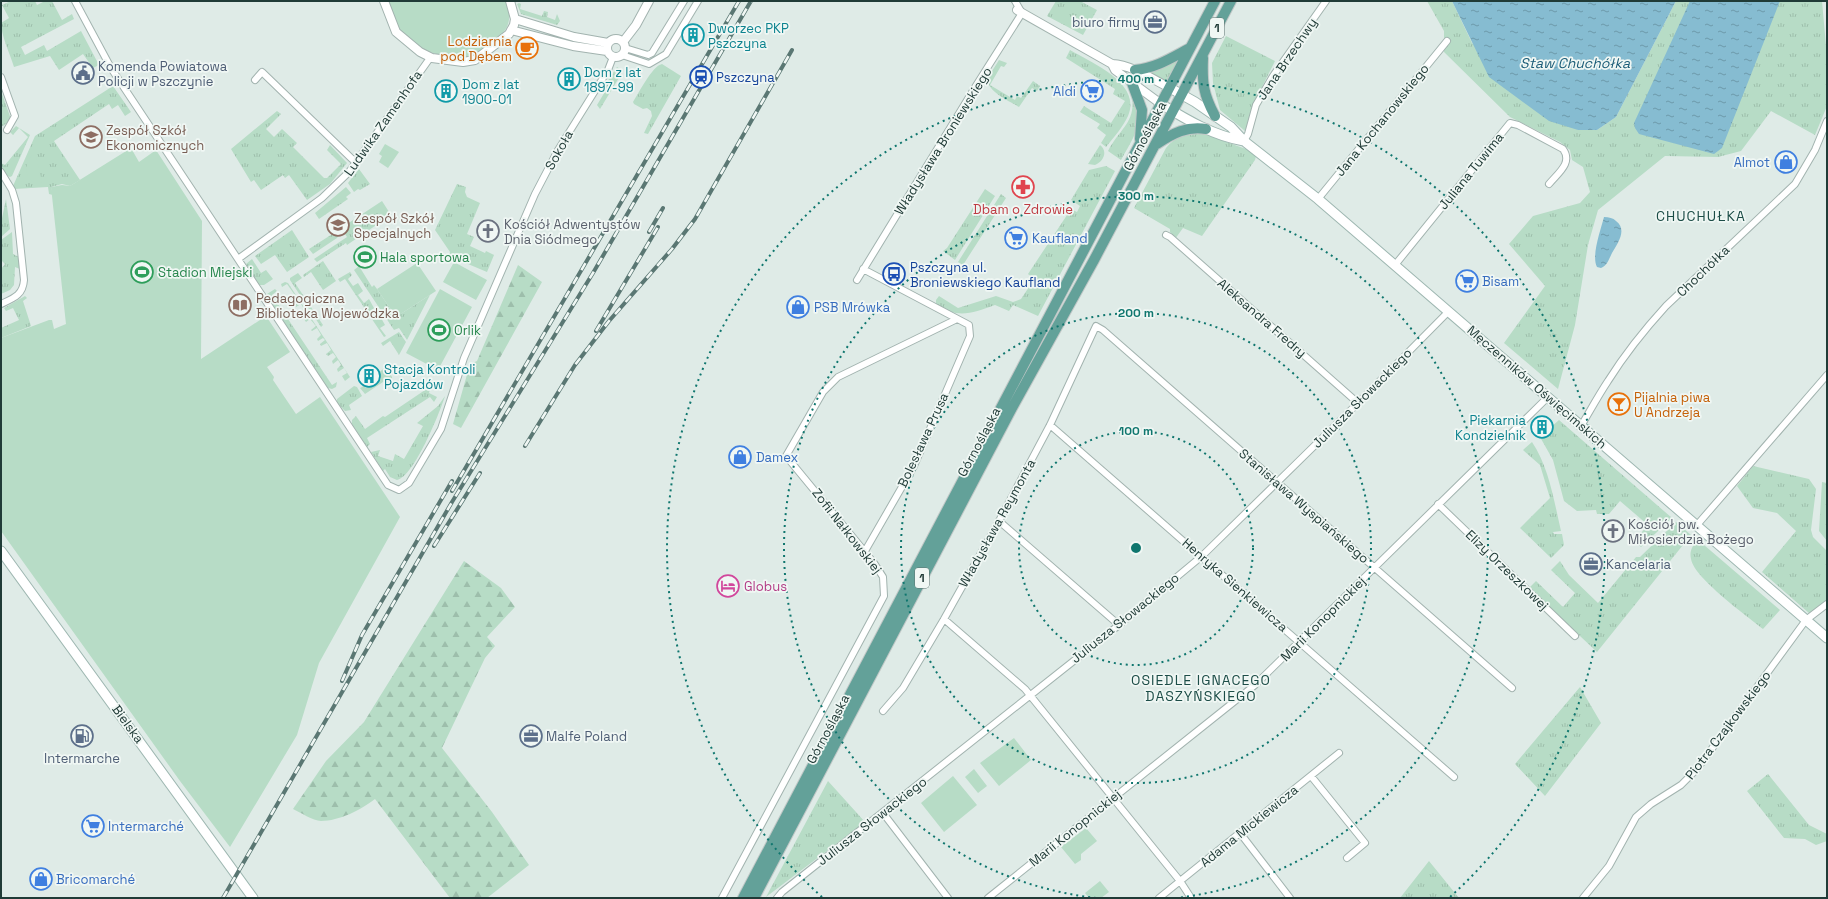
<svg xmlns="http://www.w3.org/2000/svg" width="1828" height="899" font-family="'Space Grotesk',sans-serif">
<defs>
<pattern id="grass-tufts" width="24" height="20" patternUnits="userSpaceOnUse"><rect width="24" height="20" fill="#b7dcc6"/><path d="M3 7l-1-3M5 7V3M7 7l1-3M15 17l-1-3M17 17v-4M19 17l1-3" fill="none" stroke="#9dbeab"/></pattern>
<pattern id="forest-firs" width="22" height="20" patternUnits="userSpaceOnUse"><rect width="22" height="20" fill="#b7dcc6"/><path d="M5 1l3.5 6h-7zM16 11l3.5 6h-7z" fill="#9dbeab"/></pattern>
<pattern id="water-ripples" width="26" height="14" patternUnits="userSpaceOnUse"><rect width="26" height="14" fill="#86bcd1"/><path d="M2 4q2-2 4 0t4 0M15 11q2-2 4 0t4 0" fill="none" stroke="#6d9aaa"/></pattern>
</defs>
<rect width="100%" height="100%" fill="#dfebe7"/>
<path fill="url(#grass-tufts)" d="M11 1H35L37 5 45 1H52L62 20 72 14 74 19 21 47 25 55 44 45 47 51 81 31 99 65 93 68 83 54 59 70 50 56 14 67C10 54 1 35 1 23L9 18 2 5Z
M1056 1H1080L1097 10 1083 35 1047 16Z
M1427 1H1452L1472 43 1578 130H1597L1616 117 1676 1H1822L1827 57V106L1815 135 1771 111 1741 151 1718 157 1665 156 1598 210 1588 245 1575 325 1558 389 1504 343 1545 286 1509 244 1533 216 1580 203 1590 192 1583 167 1572 160 1570 150 1560 142 1510 117 1444 52V31Z
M519 3 521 4 520 9 542 16 544 11 548 12 547 17 555 20 557 14 560 21 557 25 521 14 517 4Z
M1226 36 1275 61 1260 91 1245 131 1220 110 1213 83 1212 63Z
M1070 50C1092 63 1142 83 1128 116 1123 127 1114 137 1106 147L1101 143 1106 135 1097 128 1100 124 1080 112 1084 106 1111 123 1125 101 1113 94 1115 89 1066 58Z
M1179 58 1167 82 1149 72 1163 68Z
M999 60 1007 63 1004 67 1001 66 990 85 1015 100 1017 96 1021 98 1033 81 1040 86 1037 91 1032 88 1019 107C1008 100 989 93 987 79Z
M662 64 681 76 648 134 644 133 652 116 651 111 647 108 643 109 634 104 633 102C639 93 652 66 662 64Z
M617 67 623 71 600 109 597 105 606 90 603 88Z
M113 86 131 112 125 116 118 105 112 109 109 104 54 141 80 180 70 186 62 184 51 187 53 195 49 194 48 187 14 189 13 186 35 136Z
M1 91 11 119 3 126 1 125Z
M1132 95C1147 120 1134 136 1121 160L1108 151C1120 128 1136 123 1132 95Z
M277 111 281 114 266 129 274 137 282 129 297 143 293 147 324 178H327L341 164 327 150 330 145 347 163 330 184 307 200 289 175 285 178 283 175 261 190 254 180 251 182 231 149Z
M16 126 30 135 12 176 10 177C4 175 1 169 1 163L5 165 28 137 19 128 13 135 10 132Z
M1201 133 1246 149 1256 156 1255 160 1202 236 1183 228 1175 239 1170 232V229L1134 208 1166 148C1175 136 1186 135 1201 133Z
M1100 145C1108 151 1104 161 1095 165L1088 164Z
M1106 166 1115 171 1038 316 1013 305 1009 311 995 305C972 313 959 319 936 305V300L939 296 958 308 996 296 1013 302 1021 299 1029 287 1031 288 1034 285 1032 284 1035 279 1028 274 1071 209 1077 212 1080 206 1071 200 1089 170Z
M359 169 370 184 360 190 358 189 354 192 348 183Z
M457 184 466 187 465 192 467 197 480 203 467 234 474 237 470 246 485 253 486 251 494 255 487 272 449 256 450 252 435 230Z
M346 187 351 193 346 197 348 199 319 219 315 213Z
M985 189 995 196 955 260 943 251 947 248Z
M1001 194 1006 198 963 265 958 262Z
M6 199 10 229 1 237V223Z
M382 201 391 215 347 245 346 243 317 262 314 259 347 237 341 228Z
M292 230 309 257 287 272 275 255 261 264 255 256Z
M337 231 339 235 337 238 313 254 309 249Z
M12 232 13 254 19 257 20 269 15 267 14 285 10 290 1 294V269L5 264 1 260V240Z
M252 259 261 273 266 270 273 279 264 285H259L246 264Z
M323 261 336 281 323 290 311 272 304 277 303 275Z
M359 266 372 287 374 285 377 289 396 317 430 295 407 340 399 328 394 330 354 270Z
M350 272 352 275 348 279 353 286 358 283 363 291 358 295 364 303 369 299 374 308 370 312 375 320 380 316 385 325 380 328 386 336 384 337 345 279 340 282 338 279Z
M298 273 302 278 295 283 323 325 321 327 290 280V278Z
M285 282 288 283 350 377 345 381 342 376 347 373 344 368 338 372 337 369 341 365 338 360 333 364 332 361 336 357 333 353 328 356 326 354 331 350 327 343 321 346 320 344 325 340 323 338 318 341 317 339 321 335 317 328 312 331 311 330 316 326 310 319 306 322 299 312 304 309 301 304 296 307 294 304 299 301 287 284 282 287 281 284Z
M275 289 277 291 272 295 332 385 337 382 336 387 332 389 328 388 267 298V294Z
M25 296 27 298 23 301 31 326 1 338V328L19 320 13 308 6 311 4 308Z
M399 332 406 342 399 355 390 341 383 346 381 343Z
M386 367 392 377V383L387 387 383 382 365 394 360 388 364 386 366 388 381 379 378 373Z
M354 386 357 387 362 396 349 405 351 410 345 411 337 403V399Z
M428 388 430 389 429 393 437 397 434 402 430 397 367 438 370 444 367 447 352 424V420L356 416 365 429 383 416 385 417Z
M445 396C440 412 414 477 397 480L390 477 385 469 383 471 371 452 380 450 378 456 393 461 395 454 404 459 423 426 417 423 438 406Z
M1559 420 1672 518 1641 547 1634 541 1648 525 1620 501 1609 514H1597L1596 510 1577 511 1564 501 1553 460 1540 437Z
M1532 442C1549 467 1554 501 1561 531L1553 532 1554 534H1562L1564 545 1551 558 1520 528 1550 498 1540 465 1523 450Z
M1753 466 1809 479 1816 489 1811 530 1813 537 1827 551V600L1810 614 1762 572 1796 531 1777 513 1753 508 1737 486Z
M1822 482 1827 483V541L1819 531Z
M1676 522 1691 535 1597 652 1529 588 1536 581 1563 607 1575 593 1551 570 1560 561 1569 575 1598 603 1636 557H1640Z
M1697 539 1780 610 1763 629C1747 616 1694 578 1691 559 1689 551 1693 546 1697 539Z
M1580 687 1601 723 1545 796 1515 764Z
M1768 774 1809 825 1827 834V841L1816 845 1805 839 1784 838 1747 791Z
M828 781 865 822 766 897Z
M1429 861 1459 898H1400Z"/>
<path fill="url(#forest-firs)" d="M518 265 542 282 461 428 453 424 470 364 477 361Z
M464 561 501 588 515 607 487 637 495 646 485 658 442 748 492 812 529 865 487 898H450L375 799C361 810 339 821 321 821 313 821 300 812 293 809L326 761 364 722Z"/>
<path fill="#b7dcc6" d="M389 1H506C515 26 504 34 485 48 479 52 473 57 466 58 462 59 456 57 451 57 420 53 393 35 389 1Z
M385 144 399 152 388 168 379 162 382 156 379 154Z
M131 148 139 162 156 150 202 221 201 359 266 316 290 352 267 367 274 377 273 380 296 414 320 397 400 517 319 663 297 735 230 847 180 781 1 531V338L49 320H52L54 329 66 324 51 187 62 185 70 186Z
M32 155 36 156 42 182C25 186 22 165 32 155Z
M454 262 487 280 476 300 443 282Z
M417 263 436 291 396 317 377 289Z
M440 289 472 307 438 370 406 353Z
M1014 738 1031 760 999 786 980 763Z
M974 769 987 786 978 793 965 777Z
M953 776 977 805 944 832 921 803Z
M1086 828 1097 841 1081 854V860L1075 864 1061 847Z
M1100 881 1109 892 1101 898H1089L1085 893Z"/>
<path fill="url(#water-ripples)" d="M1452 1H1676L1616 117 1597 130H1578L1549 121 1489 77Z
M1690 1H1780L1722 148 1714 154 1639 134 1635 128 1634 123Z
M1604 217C1609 217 1613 218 1616 221 1628 230 1617 244 1612 253 1609 259 1607 266 1601 268L1597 267C1591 256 1601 229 1604 217Z"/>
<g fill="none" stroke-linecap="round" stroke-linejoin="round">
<g stroke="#a2b3af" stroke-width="8">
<path id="minor" d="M75 1 111 68 388 485 399 490 409 483 441 429 464 358 535 194 558 150 608 70 613 57
M625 48 648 55 652 53 684 1
M622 55 649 64 666 54 698 1
M1 77 15 116 7 130
M255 80 262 72 352 159 357 160
M1244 141 1248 134 1256 105 1273 76 1326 1
M1 172 12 190 16 203 24 280C23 295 14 298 1 304
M1318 199 1447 41
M1166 235 1170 237 1358 403
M238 259 322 198 349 172 430 58
M1395 265 1510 123 1518 125 1563 149C1573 163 1558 173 1549 184
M863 269 969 325 970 336 914 466 865 551
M857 280 977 84 1022 13 1015 1
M1050 425 1454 777
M1581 426C1590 411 1598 396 1608 381 1625 354 1645 329 1666 306L1795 184 1815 150 1827 121
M1438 504 1575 636
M999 521 1119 625
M1697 525 1827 375
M944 619 1025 689 1180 881 1191 898
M883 711 903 688 944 619 999 521 1050 425 1096 326 1103 330 1512 688
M1311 776 1365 843 1347 858
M883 813 948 898
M1240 833 1290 898
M722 898 884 596 883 577 874 563 786 456 823 392 838 377 957 319
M777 898 782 892 1119 625 1202 556 1358 403 1449 311
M988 898 1255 685 1548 397
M1159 898 1339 753
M1583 898 1609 866 1636 817 1651 804 1681 785 1697 769 1806 620 1827 604"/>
</g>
<g stroke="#a2b3af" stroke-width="10">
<path id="tertiary" d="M384 1 396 32 420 52 432 58 463 62 475 60 509 34 514 25 515 19 510 1
M1017 10 1112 64C1132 65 1152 79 1170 88
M515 19 574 37 608 43
M511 30 573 46 607 51
M607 48a9 9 0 1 1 18 0a9 9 0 1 1-18 0Z
M623 42 636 25 649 1
M1112 64 1115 70 1161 104"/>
</g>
<g stroke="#9eb7b1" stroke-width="11">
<path id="secondary" d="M1170 88 1195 102 1231 127 1244 141 1318 199 1827 638
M1161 104C1187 120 1214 136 1244 141
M1 551 253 898"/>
</g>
<g stroke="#c1c8c7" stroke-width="12">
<path id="primary" d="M1203 58C1202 82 1203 94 1215 116
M1135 70C1156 68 1171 58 1190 48
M1132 83 1142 110 1140 139
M1157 144C1173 133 1187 126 1206 129
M743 898 1215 1
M754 898 1012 408 1094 260 1231 1"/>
</g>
<use href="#minor" stroke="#fff" stroke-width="6"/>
<use href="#tertiary" stroke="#fff" stroke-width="8"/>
<use href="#secondary" stroke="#fff" stroke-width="9"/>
<use href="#primary" stroke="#63a199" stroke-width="10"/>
<g stroke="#5a7773" stroke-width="4">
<path id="rail" d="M649 232 663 208
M596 331 658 227
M525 446 575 365 609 321 672 249 695 219 792 50
M452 491 739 1
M434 546 480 473
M342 681 362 635 452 481
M223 898 452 502 593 273 751 1"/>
</g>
<use href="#rail" stroke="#f0f7f4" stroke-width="2.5" stroke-dasharray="8" stroke-linecap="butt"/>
</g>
<g fill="none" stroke="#0f766e" stroke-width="2" stroke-dasharray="2 4">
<circle cx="1136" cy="548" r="117"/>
<circle cx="1136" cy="548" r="235"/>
<path d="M1096 898A352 352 0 1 1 1176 898"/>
<path d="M822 897A469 469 0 1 1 1450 897"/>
</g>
<defs>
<g id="office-ring" transform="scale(1.15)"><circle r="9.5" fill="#f0f7f4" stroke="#5c6f8a" stroke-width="1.5"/><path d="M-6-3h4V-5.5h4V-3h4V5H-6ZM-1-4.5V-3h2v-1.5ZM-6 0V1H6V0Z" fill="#5c6f8a"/></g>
<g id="building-ring" transform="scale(1.15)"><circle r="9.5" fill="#f0f7f4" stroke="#0f9aa8" stroke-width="1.5"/><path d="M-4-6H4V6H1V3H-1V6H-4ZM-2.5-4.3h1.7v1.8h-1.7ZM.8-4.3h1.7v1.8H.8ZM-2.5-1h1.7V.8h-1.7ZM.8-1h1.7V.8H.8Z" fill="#0f9aa8"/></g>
<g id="cafe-ring" transform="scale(1.15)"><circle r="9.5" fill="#f0f7f4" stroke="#e8710a" stroke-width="1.5"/><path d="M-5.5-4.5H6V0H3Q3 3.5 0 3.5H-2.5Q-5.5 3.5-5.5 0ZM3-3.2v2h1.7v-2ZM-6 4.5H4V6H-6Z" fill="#e8710a"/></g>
<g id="civic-ring" transform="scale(1.15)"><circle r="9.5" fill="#f0f7f4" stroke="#5c6f8a" stroke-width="1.5"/><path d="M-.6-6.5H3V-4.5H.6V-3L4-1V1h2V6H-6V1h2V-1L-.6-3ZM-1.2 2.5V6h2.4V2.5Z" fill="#5c6f8a"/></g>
<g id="station-ring" transform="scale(1.15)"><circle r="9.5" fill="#f0f7f4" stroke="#1a4fb4" stroke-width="1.5"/><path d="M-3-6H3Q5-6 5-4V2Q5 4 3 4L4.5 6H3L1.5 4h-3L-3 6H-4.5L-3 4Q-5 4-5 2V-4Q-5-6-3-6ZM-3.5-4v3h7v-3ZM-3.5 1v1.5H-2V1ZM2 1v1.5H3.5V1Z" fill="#1a4fb4"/></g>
<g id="supermarket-ring" transform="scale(1.15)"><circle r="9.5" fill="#f0f7f4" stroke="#3f7fe0" stroke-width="1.5"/><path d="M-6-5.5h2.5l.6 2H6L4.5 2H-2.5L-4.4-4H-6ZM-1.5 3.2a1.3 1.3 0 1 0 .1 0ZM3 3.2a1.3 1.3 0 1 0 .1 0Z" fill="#3f7fe0"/></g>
<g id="school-ring" transform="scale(1.15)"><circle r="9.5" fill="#f0f7f4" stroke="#8d6e63" stroke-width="1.5"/><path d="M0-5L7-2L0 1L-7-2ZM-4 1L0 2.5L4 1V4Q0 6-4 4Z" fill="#8d6e63"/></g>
<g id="shop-ring" transform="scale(1.15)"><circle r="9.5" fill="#f0f7f4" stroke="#3f7fe0" stroke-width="1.5"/><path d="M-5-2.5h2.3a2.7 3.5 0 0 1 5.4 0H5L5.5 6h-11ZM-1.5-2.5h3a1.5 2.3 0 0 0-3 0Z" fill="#3f7fe0"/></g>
<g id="pharmacy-ring" transform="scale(1.15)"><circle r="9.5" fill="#f0f7f4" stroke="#e0444e" stroke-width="1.5"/><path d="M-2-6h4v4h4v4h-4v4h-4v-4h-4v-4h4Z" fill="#e0444e"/></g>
<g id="church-ring" transform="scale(1.15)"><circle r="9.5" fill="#f0f7f4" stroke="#6b7280" stroke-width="1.5"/><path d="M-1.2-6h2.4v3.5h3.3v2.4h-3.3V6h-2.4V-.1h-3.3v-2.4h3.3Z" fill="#6b7280"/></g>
<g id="stadium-ring" transform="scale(1.15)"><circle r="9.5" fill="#f0f7f4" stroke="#2e9e5b" stroke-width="1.5"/><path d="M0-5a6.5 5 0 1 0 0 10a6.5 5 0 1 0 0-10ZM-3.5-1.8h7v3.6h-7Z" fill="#2e9e5b"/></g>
<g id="bus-ring" transform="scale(1.15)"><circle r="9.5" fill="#f0f7f4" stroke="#1a4fb4" stroke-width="1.5"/><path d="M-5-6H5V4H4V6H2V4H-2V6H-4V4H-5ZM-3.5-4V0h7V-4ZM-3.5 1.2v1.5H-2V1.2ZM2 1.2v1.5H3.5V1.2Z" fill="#1a4fb4"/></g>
<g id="library-ring" transform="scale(1.15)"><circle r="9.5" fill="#f0f7f4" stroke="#8d6e63" stroke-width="1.5"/><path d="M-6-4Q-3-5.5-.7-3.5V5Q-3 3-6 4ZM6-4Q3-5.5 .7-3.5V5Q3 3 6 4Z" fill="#8d6e63"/></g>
<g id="bar-ring" transform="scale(1.15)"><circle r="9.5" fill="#f0f7f4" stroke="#e8710a" stroke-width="1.5"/><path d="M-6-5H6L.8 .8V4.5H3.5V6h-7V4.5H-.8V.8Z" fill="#e8710a"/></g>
<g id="hotel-ring" transform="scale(1.15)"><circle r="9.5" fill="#f0f7f4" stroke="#d1479c" stroke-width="1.5"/><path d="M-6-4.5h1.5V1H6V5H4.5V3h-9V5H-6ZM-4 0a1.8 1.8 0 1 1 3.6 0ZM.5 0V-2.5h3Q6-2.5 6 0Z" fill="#d1479c"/></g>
<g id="fuel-ring" transform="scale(1.15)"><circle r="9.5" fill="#f0f7f4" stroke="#5c6f8a" stroke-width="1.5"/><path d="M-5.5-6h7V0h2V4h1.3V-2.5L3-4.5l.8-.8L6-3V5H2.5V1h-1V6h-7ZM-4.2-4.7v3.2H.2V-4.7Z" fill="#5c6f8a"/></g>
</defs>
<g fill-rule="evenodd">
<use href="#office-ring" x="1155" y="22"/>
<use href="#building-ring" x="693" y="35"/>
<use href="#cafe-ring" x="527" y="48"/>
<use href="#civic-ring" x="83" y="73"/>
<use href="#station-ring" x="701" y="77"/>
<use href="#building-ring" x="569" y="79"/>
<use href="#building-ring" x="446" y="91"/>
<use href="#supermarket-ring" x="1092" y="91"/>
<use href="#school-ring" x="91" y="137"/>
<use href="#shop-ring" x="1786" y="162"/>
<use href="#pharmacy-ring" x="1023" y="187"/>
<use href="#school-ring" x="338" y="225"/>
<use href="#church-ring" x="488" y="231"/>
<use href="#supermarket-ring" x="1016" y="238"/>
<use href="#stadium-ring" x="365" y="257"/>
<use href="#stadium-ring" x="142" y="272"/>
<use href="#bus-ring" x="894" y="274"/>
<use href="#supermarket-ring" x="1467" y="281"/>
<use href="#library-ring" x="240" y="305"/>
<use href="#shop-ring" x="798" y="307"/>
<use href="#stadium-ring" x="439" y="330"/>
<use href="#building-ring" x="369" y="376"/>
<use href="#bar-ring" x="1619" y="404"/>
<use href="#building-ring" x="1542" y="427"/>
<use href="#shop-ring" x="740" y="457"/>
<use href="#church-ring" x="1613" y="531"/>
<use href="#office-ring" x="1591" y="564"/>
<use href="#hotel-ring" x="728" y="586"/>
<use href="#fuel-ring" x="82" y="736"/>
<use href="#office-ring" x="531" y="736"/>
<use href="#supermarket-ring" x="93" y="826"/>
<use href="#shop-ring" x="41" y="879"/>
</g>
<g text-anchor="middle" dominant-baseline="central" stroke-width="3.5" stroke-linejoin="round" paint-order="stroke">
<g fill="#f0f7f4" stroke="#5e7370" stroke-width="1">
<rect x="1210" y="18" width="14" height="20" rx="3"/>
<rect x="915" y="568" width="14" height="20" rx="3"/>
</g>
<g font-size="12" font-weight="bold" fill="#203b37">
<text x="1217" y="28">1</text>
<text x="922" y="578">1</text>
</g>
<g font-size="13" fill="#4e5e75" stroke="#f0f7f4" text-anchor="start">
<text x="1140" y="22" text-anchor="end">biuro firmy</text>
<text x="98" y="66">Komenda Powiatowa<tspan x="98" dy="15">Policji w Pszczynie</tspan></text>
<text x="1606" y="564">Kancelaria</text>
<text x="546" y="736">Malfe Poland</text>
<text x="82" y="758" text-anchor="middle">Intermarche</text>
</g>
<g font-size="13" fill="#0d838f" stroke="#f0f7f4" text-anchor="start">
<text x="708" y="28">Dworzec PKP<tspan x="708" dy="15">Pszczyna</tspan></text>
<text x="584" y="72">Dom z lat<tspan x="584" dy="15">1897-99</tspan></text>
<text x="462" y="84">Dom z lat<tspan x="462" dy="15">1900-01</tspan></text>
<text x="384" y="369">Stacja Kontroli<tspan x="384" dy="15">Pojazdów</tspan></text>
<text x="1526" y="420" text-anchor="end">Piekarnia<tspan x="1526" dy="15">Kondzielnik</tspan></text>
</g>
<g font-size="13" fill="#c56008" stroke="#f0f7f4" text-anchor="end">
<text x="512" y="41">Lodziarnia<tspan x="512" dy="15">pod Dębem</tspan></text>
<text x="1634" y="397" text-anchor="start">Pijalnia piwa<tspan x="1634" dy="15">U Andrzeja</tspan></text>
</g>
<g font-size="13" fill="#203b37" stroke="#f0f7f4">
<text transform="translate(1287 59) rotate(-56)">Jana Brzechwy</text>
<text transform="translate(1382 120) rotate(-51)">Jana Kochanowskiego</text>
<text transform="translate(383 123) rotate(-55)">Ludwika Zamenhofa</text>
<text transform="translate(1145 136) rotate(-62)">Górnośląska</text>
<text transform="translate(943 141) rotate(-58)">Władysława Broniewskiego</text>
<text transform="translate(559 150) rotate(-61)">Sokoła</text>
<text transform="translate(1471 171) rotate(-51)">Juliana Tuwima</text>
<text transform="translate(1703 271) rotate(-44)">Chochółka</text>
<text transform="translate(1262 318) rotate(41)">Aleksandra Fredry</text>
<text transform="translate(1537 387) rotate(41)">Męczenników Oświęcimskich</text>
<text transform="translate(1362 398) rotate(-45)">Juliusza Słowackiego</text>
<text transform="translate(923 440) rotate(-65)">Bolesława Prusa</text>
<text transform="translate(979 442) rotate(-62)">Górnośląska</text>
<text transform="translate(1304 506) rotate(41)">Stanisława Wyspiańskiego</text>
<text transform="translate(997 523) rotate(-61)">Władysława Reymonta</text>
<text transform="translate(847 531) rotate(52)">Zofii Nałkowskiej</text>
<text transform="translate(1507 570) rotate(44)">Elizy Orzeszkowej</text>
<text transform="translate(1235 585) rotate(41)">Henryka Sienkiewicza</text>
<text transform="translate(1125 618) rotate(-39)">Juliusza Słowackiego</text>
<text transform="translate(1323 619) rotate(-45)">Marii Konopnickiej</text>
<text transform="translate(128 724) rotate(54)">Bielska</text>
<text transform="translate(1728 725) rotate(-53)">Piotra Czajkowskiego</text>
<text transform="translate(828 729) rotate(-62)">Górnośląska</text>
<text transform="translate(872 821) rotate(-38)">Juliusza Słowackiego</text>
<text transform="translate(1249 826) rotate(-39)">Adama Mickiewicza</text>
<text transform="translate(1075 828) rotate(-39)">Marii Konopnickiej</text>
</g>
<g font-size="13" fill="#164399" stroke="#f0f7f4" text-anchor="start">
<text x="716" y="77">Pszczyna</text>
<text x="910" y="267">Pszczyna ul.<tspan x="910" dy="15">Broniewskiego Kaufland</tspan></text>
</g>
<g font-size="13" fill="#366cbe" stroke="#f0f7f4" text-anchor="start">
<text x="1076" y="91" text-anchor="end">Aldi</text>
<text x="1770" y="162" text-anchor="end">Almot</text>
<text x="1032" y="238">Kaufland</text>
<text x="1482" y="281">Bisam</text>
<text x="814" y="307">PSB Mrówka</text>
<text x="756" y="457">Damex</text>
<text x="108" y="826">Intermarché</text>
<text x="56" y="879">Bricomarché</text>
</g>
<g font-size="13" fill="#785e54" stroke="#f0f7f4" text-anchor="start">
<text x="106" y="130">Zespół Szkół<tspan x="106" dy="15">Ekonomicznych</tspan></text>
<text x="354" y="218">Zespół Szkół<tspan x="354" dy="15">Specjalnych</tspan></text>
<text x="256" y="298">Pedagogiczna<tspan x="256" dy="15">Biblioteka Wojewódzka</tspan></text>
</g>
<g font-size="13" fill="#be3a42" stroke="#f0f7f4">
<text x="1023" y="209">Dbam o Zdrowie</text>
</g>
<g font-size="13" fill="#5b616d" stroke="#f0f7f4" text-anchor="start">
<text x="504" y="224">Kościół Adwentystów<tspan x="504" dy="15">Dnia Siódmego</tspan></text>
<text x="1628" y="524">Kościół pw.<tspan x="1628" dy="15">Miłosierdzia Bożego</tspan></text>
</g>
<g font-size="13" fill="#27864d" stroke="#f0f7f4" text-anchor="start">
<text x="380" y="257">Hala sportowa</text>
<text x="158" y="272">Stadion Miejski</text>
<text x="454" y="330">Orlik</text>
</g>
<g font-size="13" fill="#b23c85" stroke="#f0f7f4" text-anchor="start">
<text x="744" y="586">Globus</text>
</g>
<g font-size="14" font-style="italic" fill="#1a5c77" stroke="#f0f7f4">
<text x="1575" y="63">Staw Chuchółka</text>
</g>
<g font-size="14" letter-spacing="1" fill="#1c4d47" stroke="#f0f7f4">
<text x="1701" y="216">CHUCHUŁKA</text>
<text x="1201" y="680">OSIEDLE IGNACEGO<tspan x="1201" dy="16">DASZYŃSKIEGO</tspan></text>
</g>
</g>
<circle cx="1136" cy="548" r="6" fill="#0f766e" stroke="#f0f7f4" stroke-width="2"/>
<g font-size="12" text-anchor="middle" font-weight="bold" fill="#0f766e" stroke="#f0f7f4" stroke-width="3.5" stroke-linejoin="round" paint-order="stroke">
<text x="1136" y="83">400 m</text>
<text x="1136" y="200">300 m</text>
<text x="1136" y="317">200 m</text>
<text x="1136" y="435">100 m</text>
</g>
<rect width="1828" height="899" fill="none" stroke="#203b37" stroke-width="4"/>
</svg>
